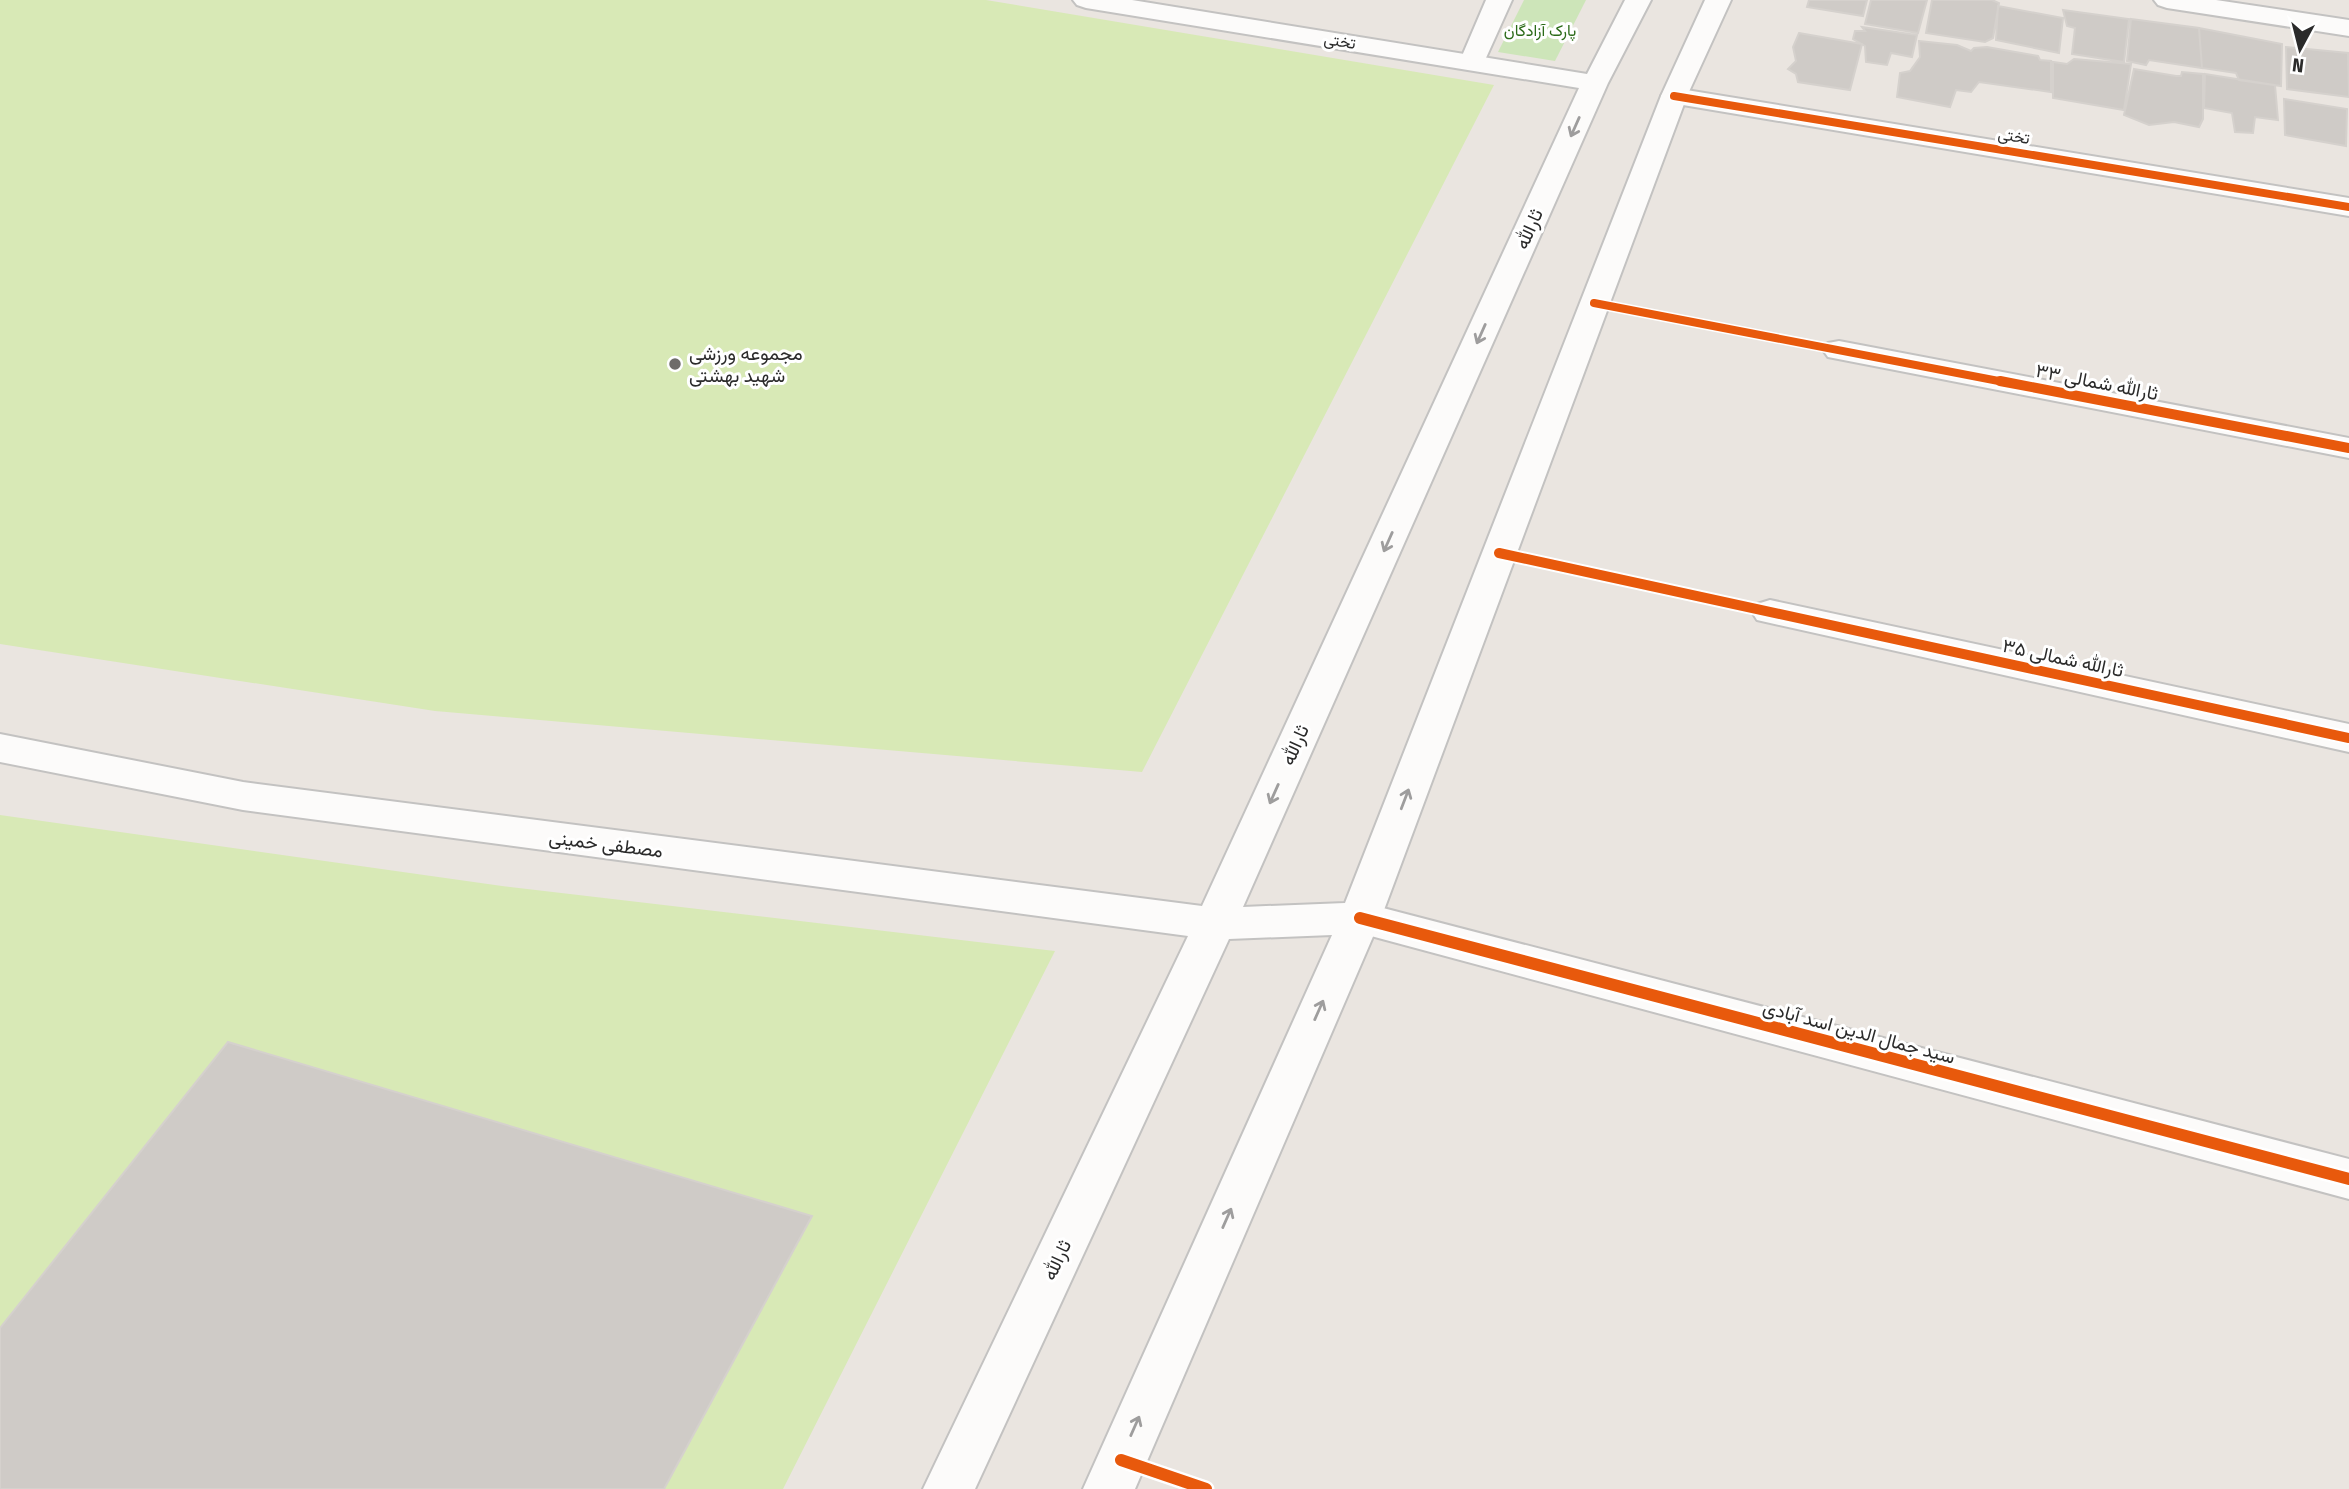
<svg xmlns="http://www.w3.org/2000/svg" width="2349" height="1489" font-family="'Fira Sans Condensed',Vazirmatn,sans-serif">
<rect width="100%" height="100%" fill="#eae5e0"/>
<path fill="#cde5b9" d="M1524 0H1586L1555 61 1498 52Z"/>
<path fill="#d8e9b6" d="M0 0H986L1494 85 1142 772 435 711 0 644Z
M0 815 502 886 1055 951 783 1489H0Z"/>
<path fill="#cfcbc7" stroke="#d5d1cd" stroke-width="2" d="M1809 0H1867L1863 16 1807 7Z
M1871 0H1927L1918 33 1865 24Z
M1932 0H1992L1999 3 1993 38 1985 42 1926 33Z
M1998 6 2063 18 2059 53 1996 40Z
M2063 10 2129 19 2124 62 2072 54 2075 28 2067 26Z
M2131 19 2199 28 2202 68 2149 60 2146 65 2127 61Z
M1862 27 1917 35 1912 57 1891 53 1887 65 1866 62 1865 46 1853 39 1855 31H1865Z
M2199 28 2282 44 2281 86 2239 80 2236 73 2202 68Z
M1799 33 1862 44 1850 90 1798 82 1796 74 1788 69 1796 61 1793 47Z
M1919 41 1957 45 1971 51 1974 48 1987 47 2038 56 2040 60 2051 61V92L1979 82 1971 92 1956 90 1950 107 1897 97 1900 73 1910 71 1920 57Z
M2286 47 2348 53 2349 97 2287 89Z
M2074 59 2131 64 2124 110 2053 98V62L2067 64Z
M2134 69 2176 76H2181L2182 72 2203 74V119L2199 127 2174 122 2149 125 2124 115Z
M2205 74 2275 85 2278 120 2255 117 2253 133 2235 132 2232 113 2204 108Z
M2284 99 2347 109 2346 146 2285 135Z
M228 1042 812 1216 664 1489H0V1328Z"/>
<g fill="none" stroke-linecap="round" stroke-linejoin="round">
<g stroke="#c3c2c1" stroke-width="4">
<path id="minor" d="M1486 0H1512L1481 69H1463L1459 63Z
M2154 0H2216L2349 20V36L2167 8 2158 5Z
M1674 88 2349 198V216L1665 102 1661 96 1665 90Z
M1839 341 2349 438V458L1828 357 1823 350 1828 343Z
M1770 600 2349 724V752L1757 620 1752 612 1757 604Z"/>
</g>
<g stroke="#c3c2c1" stroke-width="4">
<path id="tertiary" d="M1360 902 2349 1159V1199L1345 929 1339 918 1345 907Z"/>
</g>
<g stroke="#c3c2c1" stroke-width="4">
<path id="secondary" d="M1073 0H1132L1587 74 1625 0H1651L1608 83 1243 907 1345 903 1661 96 1705 0H1731L1687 96 1381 918 1135 1489H1083L1332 935 1229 939 975 1489H923L1188 936 243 810 0 762V734L243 782 1202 906 1579 88 1086 8 1077 5Z"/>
</g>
<use href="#minor" fill="#fcfbfa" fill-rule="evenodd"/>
<use href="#tertiary" fill="#fcfbfa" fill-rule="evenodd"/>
<use href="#secondary" fill="#fcfbfa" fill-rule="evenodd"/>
<g stroke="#fff" stroke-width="11">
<path id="cycleway-far2" d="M1674 96 2349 207
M1594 303 2009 383"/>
</g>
<g stroke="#fff" stroke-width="14">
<path id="cycleway-far1" d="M2000 381 2349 448
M1499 553 2349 738"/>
</g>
<g stroke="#fff" stroke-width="17">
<path id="cycleway" d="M1360 918 2349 1179
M1121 1460 1206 1489"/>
</g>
<use href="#cycleway-far2" stroke="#e8590c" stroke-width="8"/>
<use href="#cycleway-far1" stroke="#e8590c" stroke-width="10"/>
<use href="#cycleway" stroke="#e8590c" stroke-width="12"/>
</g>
<defs><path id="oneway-shaft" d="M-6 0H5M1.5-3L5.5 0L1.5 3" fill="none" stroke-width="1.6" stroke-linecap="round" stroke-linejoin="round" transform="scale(1.75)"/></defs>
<g stroke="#9e9d9d">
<use href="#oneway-shaft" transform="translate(1575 127) rotate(114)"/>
<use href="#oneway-shaft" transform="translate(1481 334) rotate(114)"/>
<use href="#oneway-shaft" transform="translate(1388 542) rotate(114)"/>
<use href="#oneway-shaft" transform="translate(1274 794) rotate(114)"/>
<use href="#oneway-shaft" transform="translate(1405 799) rotate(-69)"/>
<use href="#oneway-shaft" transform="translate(1319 1010) rotate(-66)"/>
<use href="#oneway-shaft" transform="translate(1227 1218) rotate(-66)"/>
<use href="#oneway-shaft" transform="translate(1135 1426) rotate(-66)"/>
</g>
<circle fill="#6e6c6a" stroke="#fff" stroke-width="2.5" cx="675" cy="364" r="7"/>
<g text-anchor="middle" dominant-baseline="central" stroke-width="6" stroke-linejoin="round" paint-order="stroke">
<g font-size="16" fill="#2c6b19" stroke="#fff">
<text x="1540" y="30">پارک آزادگان</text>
</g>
<g font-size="16" fill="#2b2b2b" stroke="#fff">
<text transform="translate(1340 41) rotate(9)">تختی</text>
<text transform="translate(2014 136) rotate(9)">تختی</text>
</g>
<g font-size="19" fill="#2b2b2b" stroke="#fff">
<text transform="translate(1529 229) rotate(-66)">ثارالله</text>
<text transform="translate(2097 382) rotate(11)">ثارالله شمالی ۳۳</text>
<text transform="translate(2063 658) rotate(12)">ثارالله شمالی ۳۵</text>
<text transform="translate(1295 745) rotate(-66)">ثارالله</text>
<text transform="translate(606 844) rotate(7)">مصطفی خمینی</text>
<text transform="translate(1859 1032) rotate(15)">سید جمال الدین اسد آبادی</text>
<text transform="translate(1057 1260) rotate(-65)">ثارالله</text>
</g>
<g font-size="19" fill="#2b2b2b" stroke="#fff" text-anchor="start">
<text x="689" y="353">مجموعه ورزشی<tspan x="689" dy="22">شهید بهشتی</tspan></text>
</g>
</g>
<g transform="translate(2300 49) rotate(187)" stroke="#ffffff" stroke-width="5" paint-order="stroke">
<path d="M0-5L12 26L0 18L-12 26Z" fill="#2b2b2b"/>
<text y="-10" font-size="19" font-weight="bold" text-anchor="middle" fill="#2b2b2b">N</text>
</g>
</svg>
